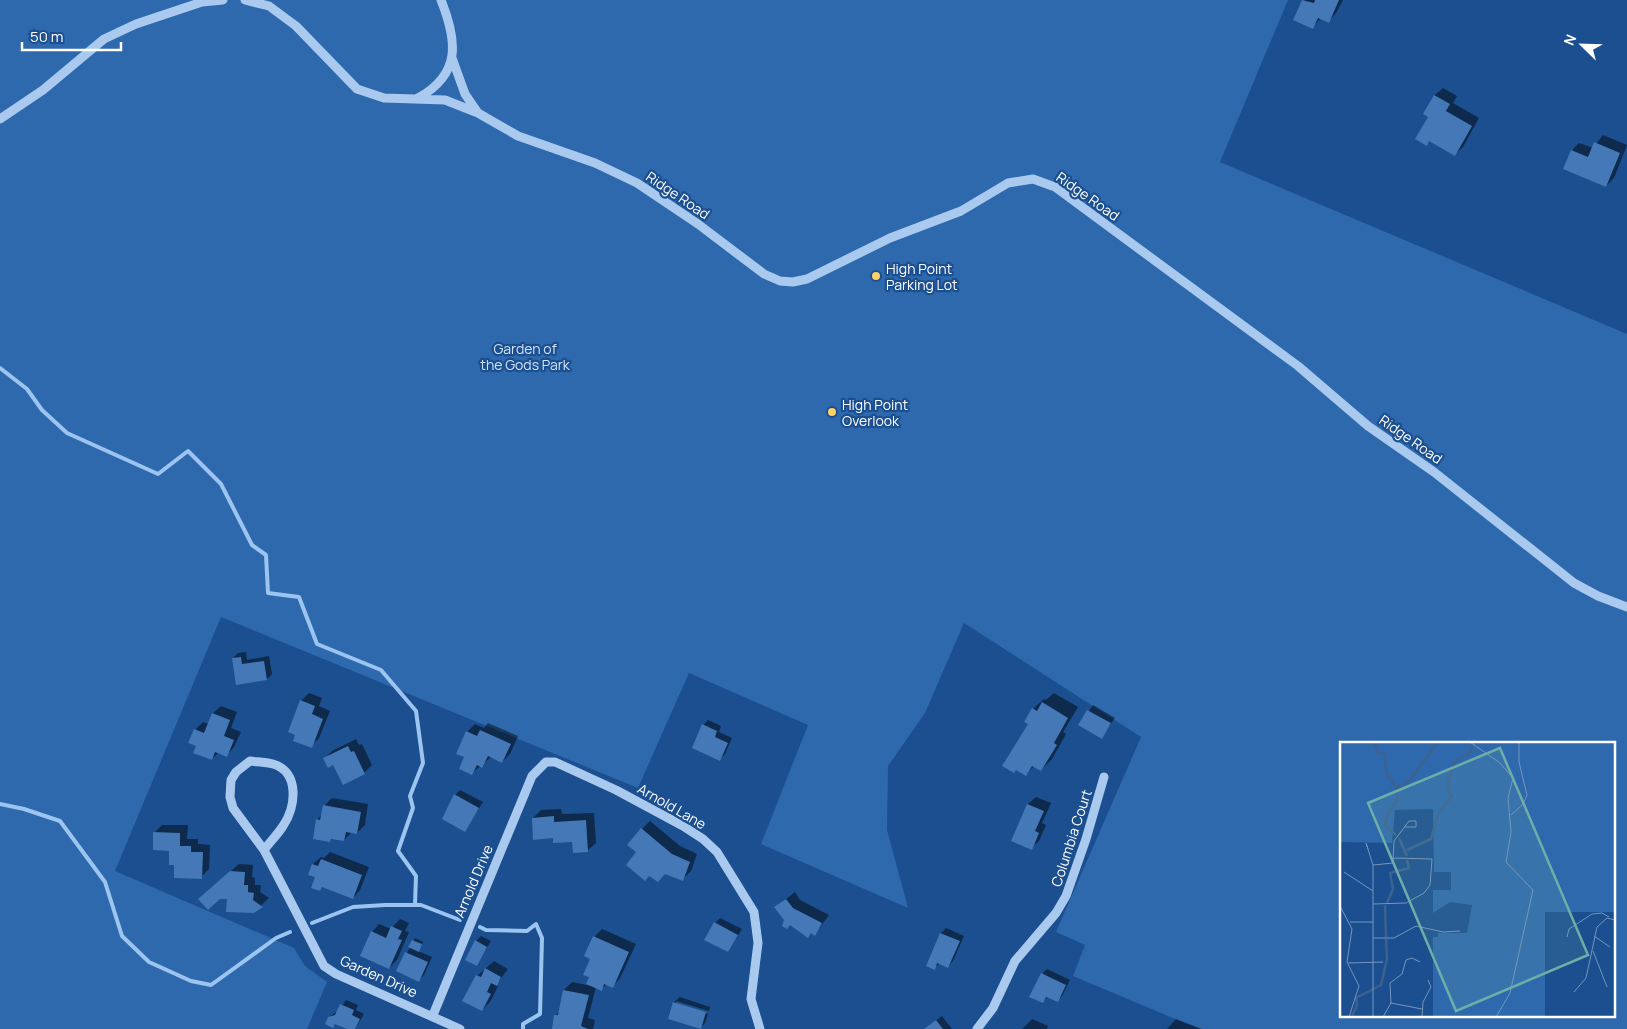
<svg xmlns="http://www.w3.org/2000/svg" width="1627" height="1029" font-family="Manrope,sans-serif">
<rect width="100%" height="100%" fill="#1b4f8f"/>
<path fill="#2e69ad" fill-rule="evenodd" d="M0 0H1288L1220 162 1627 334V1029H1199L1073 976 1085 945 1056 932 1141 737 964 623 925 713 888 766 887 830 908 908 761 844 808 725 689 673 638 788 221 617 115 871 294 948 305 966 327 982 307 1029H0ZM1341 743H1613V1015H1341Z"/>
<path fill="#0007" d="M1304 0H1343L1336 13 1329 21 1321 18 1312 28 1295 20Z
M1443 88 1457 96 1453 103 1479 118 1463 147 1455 154 1430 140 1426 144 1429 116 1425 114 1435 95Z
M1603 135 1627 145 1614 178 1606 186 1572 150 1579 143 1593 148Z
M246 652 247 660 269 656 272 674 267 679 233 658 238 653Z
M309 693 322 698 319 706 330 711 319 738 311 746 301 701Z
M1054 693 1078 707 1063 732 1066 734 1052 759 1041 770 1034 766 1025 775 1029 724 1033 709 1044 699 1046 700Z
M1093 705 1115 718 1101 737 1080 724Z
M221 706 237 712 231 728 241 732 234 747 227 755 219 752 212 759 197 745 195 730 203 722 209 724 213 713Z
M708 720 721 726 719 732 732 738 725 754 720 759 703 725Z
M488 723 518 736 510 754 502 762 491 757 472 773 466 757 467 732 475 724 484 728Z
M356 739 359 745 362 744 372 765 364 773 324 759 332 751Z
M460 790 483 802 465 830 455 795Z
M1036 797 1051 803 1042 823 1046 825 1039 841 1031 848 1013 840 1028 804Z
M332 798 368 804 365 825 357 833 352 832 344 840 333 838 330 841 317 820 322 814 324 806Z
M561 809 562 814 594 813 596 843 588 850 533 818 541 810Z
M650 821 680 846 697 854 691 871 683 879 665 873 638 852 642 829Z
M162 825H188L187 839H198V844L210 845 209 869 201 877 175 864 170 850 154 833Z
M330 852 369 867 360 890 353 898 323 886 320 890 313 864 321 857 324 858Z
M239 864 253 865 252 877 255 878V885H261L260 892 269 898 254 912 229 898 208 891Z
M795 892 800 900 829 915 815 934 812 932 808 937 785 920 776 907Z
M720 918 742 929 728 951 715 923Z
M400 919 409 923 405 931 409 932 397 960 389 968 372 932 379 924 391 929Z
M946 928 964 936 953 961 948 966 940 963 934 968 927 965 941 933Z
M602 929 636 944 620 978 613 986 607 984 601 989 596 987 588 1018 595 1020 593 1029H553L556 1015 560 1011 564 990 572 982 592 986 590 977 594 937Z
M481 936 491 941 476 965V941Z
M415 938 423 942 418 951 432 957 424 975 419 980 398 970Z
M494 961 508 969 496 985 498 986 490 1002 482 1010 477 976Z
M1047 969 1070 980 1062 996 1057 1001 1048 997 1042 1002V974Z
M680 997 710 1007 709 1011 676 1001V1004L708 1014 705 1023 700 1028 670 1018 674 1002Z
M346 1000 358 1005 356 1010 364 1014 355 1029 336 1023 333 1026 329 1017 338 1011Z
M942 1016 952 1029H925Z
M1032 1019 1048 1026 1047 1029H1022Z
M1176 1019 1202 1029H1167Z"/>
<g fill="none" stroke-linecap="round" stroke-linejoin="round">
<path stroke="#9cc4f0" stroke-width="4" d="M0 368 27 389 42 410 67 433 158 474 188 451 221 484 252 545 266 555 268 593 299 597 317 644 381 670 416 711 423 763 410 796 413 808 398 851 416 876 415 905
M0 804 24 809 60 821 105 882 122 936 149 962 191 981 211 985 276 938 290 932
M312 923 353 907 385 905H421L460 920
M480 927 486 930 527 931 536 924 542 938 540 1014 523 1024V1029"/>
</g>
<path fill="#4478b7" d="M1302 0 1314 3 1315 0H1339L1329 23 1318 18 1313 29 1293 20Z
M1434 95 1450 104 1446 111 1472 126 1455 156 1429 141 1427 146 1415 139 1428 117 1423 114Z
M1594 142 1620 153 1606 187 1563 169 1571 150 1588 157Z
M241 657 242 664 264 661 267 680 236 685 232 658Z
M300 700 315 706 312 714 323 719 312 748 293 741 295 735 288 732Z
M1042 702 1068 718 1054 743 1057 745 1041 771 1032 766 1026 776 1016 770 1014 773 1002 766 1028 724 1024 722 1032 708 1037 711Z
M1087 710 1111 723 1102 739 1078 725Z
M212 713 230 720 224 736 234 740 227 757 215 752 212 760 193 753 196 746 188 743 194 729 204 733Z
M702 724 717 731 715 737 728 743 720 761 692 748Z
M480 730 511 744 502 763 488 756 482 768 477 765 472 775 459 769 464 757 456 754 466 731 477 736Z
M348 746 351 752 354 751 365 774 343 785 333 765 328 768 323 758Z
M454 794 479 808 465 832 442 819Z
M1027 804 1044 811 1035 831 1039 833 1032 850 1011 841Z
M323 805 361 812 357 834 346 832 344 841 331 839 330 842 313 839 316 819 320 820Z
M554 816V822L586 820 588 852 573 853 572 842 553 843V838L533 840 532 818Z
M641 828 672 854 690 862 683 881 665 874 658 882 649 876 645 881 626 865 636 852 627 845Z
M153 832 180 833V846H191V852H203L202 879 174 878V865H169V851L153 850Z
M321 859 362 875 353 899 322 887 320 891 311 888 315 877 308 875 312 864 318 866Z
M230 871 245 872 244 885H248V892L254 893 253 900 263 907 254 913 226 912 227 899H220L208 910 198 899Z
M786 899 793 908 822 923 815 936 811 933 808 938 790 925 787 929 782 926 784 920 774 907Z
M714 922 738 935 728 952 704 940Z
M391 926 402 931 398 939 402 940 389 969 360 956 371 931 386 938Z
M940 933 960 941 948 968 937 963 935 970 926 966Z
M593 936 629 952 613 988 604 984 602 991 586 984 589 977 583 975 590 959 584 956Z
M412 940 422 944 419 952 408 947Z
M475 940 487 947 477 966 465 960Z
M405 952 428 962 419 982 396 971Z
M485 968 501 977 497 986 491 983 487 992 491 994 482 1011 462 1001 476 975 481 977Z
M1041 973 1066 985 1058 1002 1046 997 1043 1003 1029 997Z
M563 990 589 995 581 1026 588 1029H552L554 1015H558Z
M673 1002 706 1012 701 1029 668 1019Z
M340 1004 354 1010 352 1015 360 1019 355 1029H347L335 1024 333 1028 325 1024 328 1017 335 1015Z
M936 1020 943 1029H924Z"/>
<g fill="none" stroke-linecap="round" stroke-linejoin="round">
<path stroke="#a9c9ee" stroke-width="9" d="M245 0 269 6 296 26 357 89 384 98 445 100 478 113 518 136 595 163 637 183 698 224 764 274 780 281 793 282 807 279 890 238 961 211 1008 183 1033 179 1055 187 1298 366 1368 426 1434 472 1574 583 1598 596 1627 607
M452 58 465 94 478 113
M418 98C462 74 457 40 441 0
M0 119 43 90 104 39 136 24 202 2 223 0
M264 850C270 842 278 834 283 826 296 807 300 772 273 764 265 762 257 762 250 761L236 772 231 780 230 797 233 808 264 850 324 966 336 974 460 1029
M433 1015 532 776 546 762H555L616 790 683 826 703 839 717 852 754 912 758 943 751 999 760 1029
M977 1029 993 1008 1015 961 1056 913 1066 896 1086 839 1104 777"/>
</g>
<g fill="#ffd166" stroke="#1b4f8f" stroke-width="2">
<circle cx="876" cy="276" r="5"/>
<circle cx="832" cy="412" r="5"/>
</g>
<g text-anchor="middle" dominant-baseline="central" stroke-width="4.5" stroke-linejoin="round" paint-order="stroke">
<g font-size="14" fill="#fff" stroke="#1b4f8f">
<text transform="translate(678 195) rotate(34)">Ridge Road</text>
<text transform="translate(1088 196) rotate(35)">Ridge Road</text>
<text transform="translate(1411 439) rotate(35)">Ridge Road</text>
<text transform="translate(672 806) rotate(30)">Arnold Lane</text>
<text transform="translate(1071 838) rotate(-72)">Columbia Court</text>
<text transform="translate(473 881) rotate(-67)">Arnold Drive</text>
<text transform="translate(379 976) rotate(24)">Garden Drive</text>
</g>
<g font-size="14" fill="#fff" stroke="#1b4f8f" text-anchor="start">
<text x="886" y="268">High Point<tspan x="886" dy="16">Parking Lot</tspan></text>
<text x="842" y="404">High Point<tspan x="842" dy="16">Overlook</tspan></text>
</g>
<g font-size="14" fill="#cfe3fa" stroke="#1b4f8f">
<text x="525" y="348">Garden of<tspan x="525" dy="16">the Gods Park</tspan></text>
</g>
</g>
<g transform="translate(1340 742)">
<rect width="275" height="275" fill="#1b4f8f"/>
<path d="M0 0H275V170H205V275H93V195H98V191H127L132 163 110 160 93 171V148H111V130H94L93 67 55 68 52 101 0 100Z" fill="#2e69ad"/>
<path fill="none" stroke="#3c6290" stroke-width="2.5" d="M31 0 36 4 37 11 44 12 47 31 56 46 58 58 47 72 45 83 56 93M57 46 70 38 98 0M59 96 67 114M67 108 91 97 98 72 112 54 108 51V38L115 19 131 10 132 4M47 161 53 147 50 131 69 126 67 118M45 163 46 195M12 274 17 263 16 256 41 243 47 217 46 197"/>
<path fill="none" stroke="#7695bc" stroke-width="1" d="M130 0 160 21 173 36 168 56 171 90 166 120 193 148 170 251 156 275M171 73 183 62 187 53 179 20V0M28 107 26 101 33 123V275M33 123 53 121 54 99 69 79H76V85H65M4 130 33 149M33 162 66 161 84 151 90 143 92 117 53 116M0 164 12 187 7 220 19 244 9 275M10 180H33M254 194 270 205M227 195 229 187 252 172 262 171 269 175M33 196H54L76 184 103 190 120 189M253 209 267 245M8 221 43 220M234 250 246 236 257 185 267 176 275 178M51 261 50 241 62 232 66 218 72 216 80 220M43 275 51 261 82 267M82 275 83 260 91 245 88 238"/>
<path fill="#6fada8" fill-opacity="0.15" stroke="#6fada8" stroke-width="2.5" d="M160 6 248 213 116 269 28 61Z"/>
<rect width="275" height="275" fill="none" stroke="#fff" stroke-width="2.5"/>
</g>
<g transform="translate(1582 45) rotate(293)" stroke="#1b4f8f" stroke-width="4" paint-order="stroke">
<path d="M0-4L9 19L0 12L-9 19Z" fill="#ffffff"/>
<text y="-8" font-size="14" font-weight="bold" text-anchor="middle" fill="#ffffff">N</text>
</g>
<path d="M22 42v8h99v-8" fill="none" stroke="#ffffff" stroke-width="2.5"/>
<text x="30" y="42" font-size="15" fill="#ffffff" stroke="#1b4f8f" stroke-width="4" paint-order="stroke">50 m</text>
</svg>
